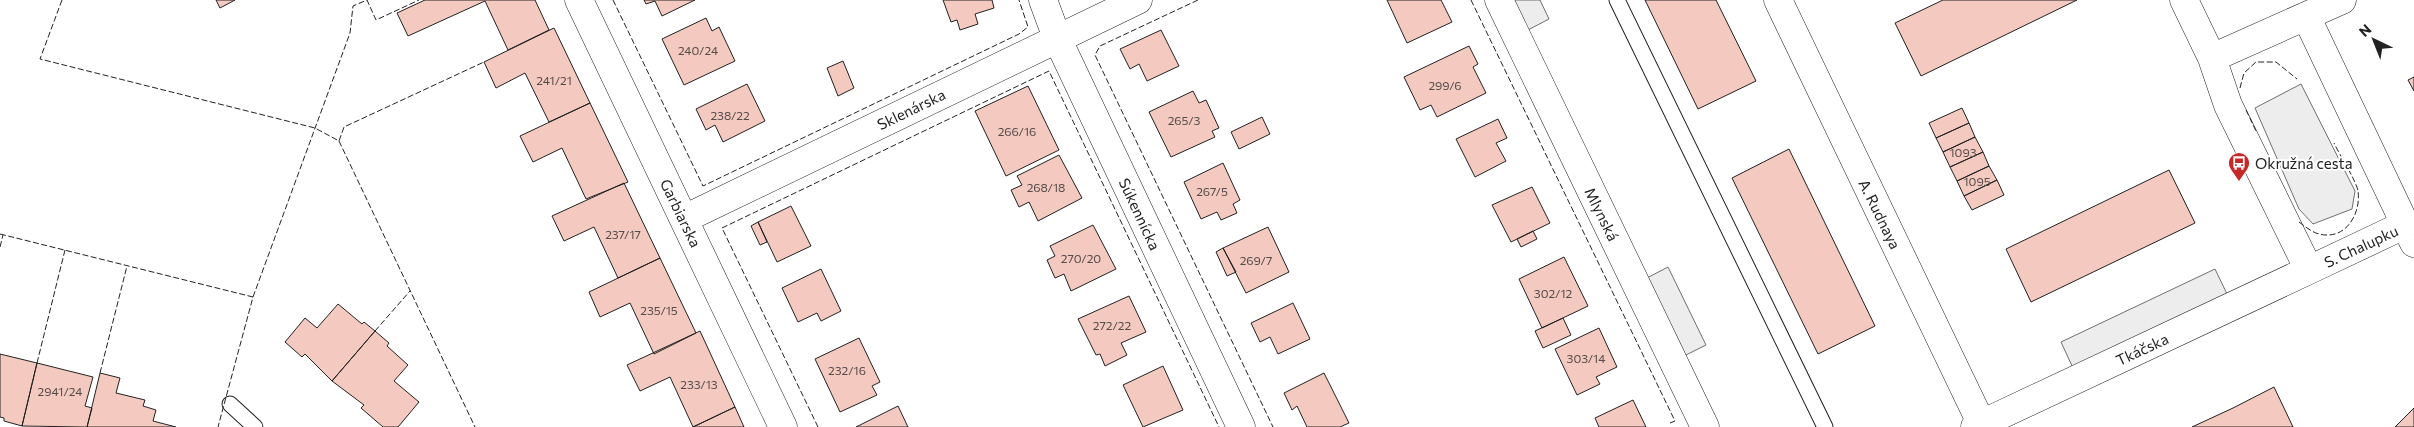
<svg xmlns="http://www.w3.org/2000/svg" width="2414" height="427" font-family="Commissioner,sans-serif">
<rect width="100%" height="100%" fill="#fff"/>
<path fill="#ededed" stroke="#6f6f6f" d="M1511 0H1540L1549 19 1526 31Z
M2301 84 2355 191 2352 209 2313 224 2299 209 2255 108Z
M1668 267 1706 345 1682 357 1645 279Z
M2215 269 2228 296 2073 368 2061 342Z"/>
<path fill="#f3c9c0" stroke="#222" d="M216 0H235L220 8Z
M425 0H535L549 30 508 50 485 1 408 36 397 13Z
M644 0H695L662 16 655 1 646 4Z
M943 0H992L994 8 975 14 978 24 960 30 957 20 951 22Z
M1387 0H1441L1452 22 1407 43Z
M1645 0H1716L1756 81 1698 109Z
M1943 0H2077L1921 76 1895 23Z
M706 18 712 31 719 27 735 61 684 85 662 39Z
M554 28 590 103 549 122 525 73 496 88 484 62Z
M1161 30 1179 66 1147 81 1139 64 1130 69 1120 49Z
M1469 46 1478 64 1473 67 1486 93 1437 117 1431 105 1420 110 1404 77Z
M843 61 854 88 838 96 827 68Z
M2414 77V91L2408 80Z
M747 84 765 121 723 142 715 125 706 130 696 109Z
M1028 86 1059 150 1006 176 975 111Z
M1193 91 1199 103 1206 100 1219 128 1212 131 1215 137 1171 157 1149 112Z
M590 103 628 182 586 199 562 148 533 162 520 136Z
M1962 108 1969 123 1936 138 1929 123Z
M1262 117 1270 134 1239 149 1231 132Z
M1498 119 1507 138 1496 143 1506 161 1475 177 1456 139Z
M1969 123 1975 137 1943 152 1936 138Z
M1975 137 1983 152 1950 167 1943 152Z
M1789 149 1875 326 1818 354 1732 178Z
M1983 152 1989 166 1957 181 1950 167Z
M1059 155 1082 198 1038 221 1029 202 1019 207 1011 190 1022 185 1017 176Z
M1223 163 1240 200 1233 204 1237 213 1221 220 1217 212 1201 219 1184 182Z
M1989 166 1997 180 1964 196 1957 181Z
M2169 170 2195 223 2031 302 2006 249Z
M1997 180 2004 195 1972 210 1964 196Z
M624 183 660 258 618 278 594 227 564 241 552 216Z
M1532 187 1550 223 1511 242 1492 205Z
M791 206 811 246 777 262 758 222Z
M758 222 767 242 760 245 751 226Z
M1093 225 1116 269 1071 291 1064 274 1055 278 1047 260 1055 256 1050 246Z
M1268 227 1289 272 1246 293 1223 248Z
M1533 231 1537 239 1521 247 1517 239Z
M1223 248 1236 272 1227 276 1216 252Z
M1564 257 1588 306 1542 328 1519 279Z
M660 258 696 333 654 354 630 303 600 317 589 292Z
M821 269 841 311 821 321 817 313 798 322 782 288Z
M1129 296 1146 332 1121 343 1127 355 1105 366 1100 354 1096 355 1078 319Z
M1293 303 1310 339 1278 354 1270 337 1260 342 1251 323Z
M338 304 362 324 364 322 375 331 332 381 305 354 302 357 285 342 305 318 317 328Z
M1563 318 1571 335 1543 348 1535 331Z
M1599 328 1617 367 1596 377 1600 384 1577 395 1555 349Z
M375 331 389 343 387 346 408 365 394 381 419 402 398 427H383L361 408 364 405 332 381Z
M700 331 735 407 693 427 670 377 640 391 627 365Z
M859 338 880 382 872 386 877 395 840 412 815 359Z
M0 354 37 363 22 426 4 421V418L0 417Z
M37 363 93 377 85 406 92 408 87 427 22 426Z
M1163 366 1183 410 1143 427 1123 385Z
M100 373 120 378 116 393 145 400 143 406 156 410 153 421 176 427H87Z
M1324 373 1349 423 1340 427H1307L1297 406 1292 410 1284 393Z
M2274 387 2293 427H2192L2233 408Z
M1633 400 1646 427H1599L1595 418Z
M898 406 908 427H856Z
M735 407 744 427H693Z
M2414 408V427H2395Z"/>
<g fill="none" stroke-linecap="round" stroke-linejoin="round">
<g stroke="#222" stroke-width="17">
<path id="lane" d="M1617 0 1825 427
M230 404 255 427"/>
</g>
<g stroke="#222" stroke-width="29">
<path id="street" d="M579 0 783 427
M1043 0 1057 38 1241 427
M1499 0 1705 427
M1778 0 1983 427
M2184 0 2212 58 2228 105 2309 270 2404 225
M2306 16 2414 243
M2212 58 2342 0
M684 219 1138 0
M1975 427 2309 270"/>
</g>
<use href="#lane" stroke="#fff" stroke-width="15"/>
<use href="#street" stroke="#fff" stroke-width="28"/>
<path stroke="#222" stroke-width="1" stroke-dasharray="6 2.5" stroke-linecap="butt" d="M62 0 40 59 315 128 339 141 344 127 484 62
M613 0 703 186 1019 34 1028 27 1019 0
M1198 0 1100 46 1095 55 1273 427
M1471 0 1675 421 1670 423
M2240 88 2244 73 2256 62H2276L2297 79
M2246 110 2256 131
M339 141 475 427
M2299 222C2307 228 2315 235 2326 235 2348 236 2361 212 2358 191 2356 180 2339 154 2334 143
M0 234 253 297 218 427
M0 247 3 235
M253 297 350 33 353 6 367 0 376 20 419 0
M375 331 410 291
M37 363 65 250
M100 373 127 266
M818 427 722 228 1049 71 1219 427"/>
</g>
<defs>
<g id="bus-pin" transform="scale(1.125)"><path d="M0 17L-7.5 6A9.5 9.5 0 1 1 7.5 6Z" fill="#c62828" stroke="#fff"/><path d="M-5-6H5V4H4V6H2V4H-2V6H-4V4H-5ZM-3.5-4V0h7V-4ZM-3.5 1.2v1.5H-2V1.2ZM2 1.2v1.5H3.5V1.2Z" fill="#fff"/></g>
</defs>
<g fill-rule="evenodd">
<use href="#bus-pin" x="2239" y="163"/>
</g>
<g text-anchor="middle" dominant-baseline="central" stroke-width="4" stroke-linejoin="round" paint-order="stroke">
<g font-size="12" fill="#564c4a">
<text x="698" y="50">240/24</text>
<text x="554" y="80">241/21</text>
<text x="1445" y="85">299/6</text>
<text x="730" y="115">238/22</text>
<text x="1184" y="120">265/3</text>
<text x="1017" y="131">266/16</text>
<text x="1963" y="152">1093</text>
<text x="1977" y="181">1095</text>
<text x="1046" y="187">268/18</text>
<text x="1212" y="191">267/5</text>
<text x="623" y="234">237/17</text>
<text x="1081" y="258">270/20</text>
<text x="1256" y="260">269/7</text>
<text x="1553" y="293">302/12</text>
<text x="659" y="310">235/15</text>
<text x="1112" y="325">272/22</text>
<text x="1586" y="358">303/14</text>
<text x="847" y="370">232/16</text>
<text x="699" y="384">233/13</text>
<text x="60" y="391">2941/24</text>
</g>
<g font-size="15" fill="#222" stroke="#fff">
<text transform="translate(911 109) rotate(-26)">Sklenárska</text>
<text transform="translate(681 213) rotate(64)">Garbiarska</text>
<text transform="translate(1140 214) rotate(65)">Súkennícka</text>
<text transform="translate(1602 214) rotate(64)">Mlynská</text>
<text transform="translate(1880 214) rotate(64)">A. Rudnaya</text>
<text transform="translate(2361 246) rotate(-25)">S. Chalupku</text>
<text transform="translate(2142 349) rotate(-25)">Tkáčska</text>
</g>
<g font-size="15" fill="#222" stroke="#fff" text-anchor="start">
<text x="2255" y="163">Okružná cesta</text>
</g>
</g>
<g transform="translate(2374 40) rotate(317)" stroke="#ffffff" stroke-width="4" paint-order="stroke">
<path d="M0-4L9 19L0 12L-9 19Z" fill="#222222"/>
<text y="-8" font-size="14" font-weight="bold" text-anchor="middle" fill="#222222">N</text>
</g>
</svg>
